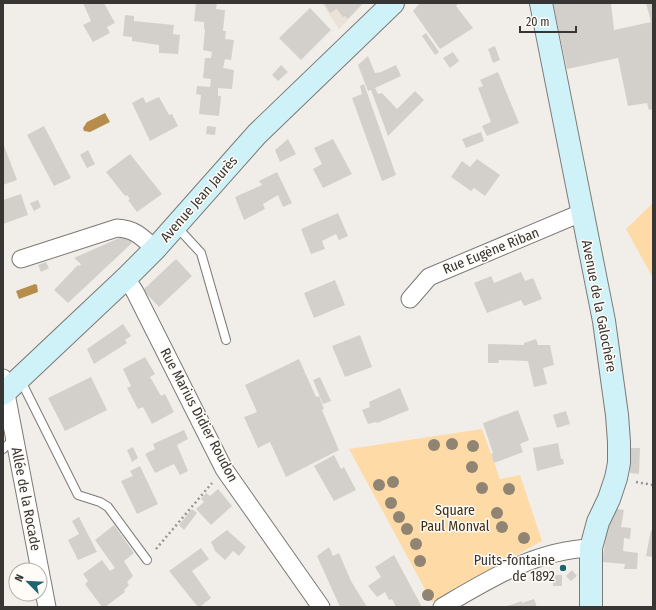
<svg xmlns="http://www.w3.org/2000/svg" width="656" height="610" font-family="'Fira Sans Condensed',sans-serif">
<rect width="100%" height="100%" fill="#f1eee9"/>
<path fill="#eae2d7" d="M322 3H364L339 29Z"/>
<path fill="#fedaa7" d="M653 203V278L626 229Z
M482 429 500 479 520 475 542 541 432 602 349 449Z"/>
<path fill="#b88d4c" d="M105 113 110 122 90 132 84 131 83 128 87 122Z
M35 284 37 285 38 292 19 299 16 291Z"/>
<path fill="#d3d0cb" d="M83 3H104L115 23 107 27 110 33 93 42 83 25 91 21Z
M196 3H217L216 9 225 10 223 31H226L225 39 234 40 231 60 225 59 223 68 234 70 232 89 218 88V96H221L219 116 199 114 201 95 196 94 197 86 210 87 211 79 203 78 205 58H211L212 52 203 50 205 29H204V22L194 21Z
M324 3H363L348 19 345 16 343 17 337 9 330 13Z
M420 3H459L456 6 473 28 440 49 413 11Z
M553 3H611L614 30 651 22 646 3H653V109L649 110 647 103 628 106 618 58 567 69Z
M310 8 331 30 301 60 279 38Z
M125 15 134 16V21L174 25 173 34 180 35 178 54 159 53V45L132 41V37L123 36Z
M426 33 439 52 435 55 422 36Z
M495 46 500 60 493 63 488 49Z
M453 52 459 61 450 68 443 58Z
M368 56 375 73 381 72 396 65 401 76 375 88 378 94 382 93 397 109 415 91 424 100 388 136 371 90 368 91 358 65Z
M281 65 288 72 278 81 272 75Z
M498 72 519 123 487 136 482 126 491 122 478 88 483 86 480 80Z
M364 84 396 175 382 181 352 98 362 94 360 86Z
M143 97 146 103 159 97 169 115 172 114 178 126 150 141 132 103Z
M44 126 71 178 54 186 27 135Z
M207 126 216 127 215 135 206 134Z
M481 132 484 141 466 148 462 139Z
M288 139 296 154 280 162 275 150Z
M333 139 352 174 323 188 313 169 322 164 314 148Z
M3 143 17 180 3 185Z
M88 150 95 164 87 168 80 155Z
M130 154 162 194 137 212 128 200 130 199 127 195 125 196 106 172Z
M477 159 500 175 485 196 474 188 471 191 451 177 462 161 470 167Z
M277 172 292 203 283 207 278 195 263 204 265 209 244 220 235 197 262 185 259 181Z
M21 194 28 215 3 224V200Z
M38 200 41 207 34 211 30 203Z
M338 213 348 236 339 240 336 234 322 241 325 249 311 254 301 229Z
M126 235 132 243 68 303 54 290 78 265 80 266 81 264 74 258Z
M176 259 192 276 159 307 143 290Z
M46 262 49 268 41 272 38 265Z
M521 272 525 281 533 278 542 299 524 306 521 300 487 313 474 283 491 276 494 283Z
M335 280 345 305 314 318 304 293Z
M123 324 131 336 125 340 127 343 94 364 87 349Z
M360 335 372 367 345 377 332 346Z
M536 339 538 345H550L554 365 543 368 547 384 534 387 528 361 499 360 498 363H488V344L524 345V343Z
M145 357 155 374 150 377 161 396 165 394 174 412 152 424 143 407 138 409 127 388 131 386 123 369Z
M299 359 316 397 319 396 324 409 322 410 339 450 286 477 270 442 258 448 244 417 257 412 245 385Z
M91 377 107 410 65 431 48 398Z
M320 377 331 401 323 404 313 380Z
M400 388 409 410 377 423 376 422 368 424 362 410 370 407 369 402Z
M518 410 529 440 520 444 523 452 494 463 491 454 493 453 483 423Z
M566 411 570 424 557 428 553 415Z
M184 430 188 439 177 445 188 471 180 475 174 464 155 473 145 454 155 449 153 444Z
M558 443 561 459H563L564 464 537 471 533 448Z
M133 447 138 458 132 462 127 450Z
M629 448H640L639 474 630 473Z
M334 455 341 469 344 467 356 490 334 501 314 466Z
M140 466 158 504 137 514 121 481 133 476 130 471Z
M218 489 232 506 211 525 196 509 204 502 201 499 206 493 210 496Z
M192 509 197 513 184 530 179 525Z
M617 509 624 510 621 527 631 528 630 539 624 538 623 551 638 553 637 569H624L625 564 602 562 608 525H609Z
M79 517 97 552 78 560 68 540 79 534 72 521Z
M114 525 134 553 124 561 133 576 127 582 129 585 124 590 125 592 105 607H102L85 584 88 581 83 574 102 560 110 571 115 568 95 540Z
M227 530 246 547 239 556 233 551 225 560 215 551 211 542Z
M651 530 653 531V557L646 556Z
M329 547 333 556 339 553 351 581 367 607H340L317 556Z
M201 548 209 559 192 571 211 598 201 606 202 607H198L169 571Z
M394 555 422 607H396L392 599 389 600 385 592 377 597 368 586 381 577 375 567Z
M572 570 577 576 571 581 566 576Z
M553 575H562V586H553Z
M534 599 537 607H504L522 601V603Z"/>
<g fill="none" stroke-linecap="round" stroke-linejoin="round">
<g stroke="#7d7a76" stroke-width="10">
<path id="service" d="M176 226 201 253 226 340
M20 379 78 495 100 502 108 507 147 560
M3 449 14 439"/>
</g>
<g stroke="#7d7a76" stroke-width="19">
<path id="minor" d="M21 259 117 228C135 229 142 237 155 249
M126 278 135 292 224 469 321 607
M410 299 429 277 581 213
M3 378 47 607
M442 607C488 580 535 550 591 548"/>
</g>
<g stroke="#7d7a76" stroke-width="24">
<path id="secondary" d="M541 3 604 321 617 415 619 442V463L616 478 609 499 598 522 591 548V607
M3 394 126 278 155 249 257 134 393 3"/>
</g>
<path stroke="#979591" stroke-width="2.5" stroke-dasharray="2 3" stroke-linecap="butt" d="M636 482 653 485
M156 549 212 483"/>
<use href="#service" stroke="#fff" stroke-width="8"/>
<use href="#minor" stroke="#fff" stroke-width="17"/>
<use href="#secondary" stroke="#cff1f8" stroke-width="22"/>
</g>
<g fill="#908472">
<circle cx="452" cy="444" r="6"/>
<circle cx="434" cy="445" r="6"/>
<circle cx="473" cy="446" r="6"/>
<circle cx="472" cy="467" r="6"/>
<circle cx="393" cy="482" r="6"/>
<circle cx="379" cy="485" r="6"/>
<circle cx="482" cy="488" r="6"/>
<circle cx="509" cy="489" r="6"/>
<circle cx="391" cy="503" r="6"/>
<circle cx="497" cy="513" r="6"/>
<circle cx="399" cy="517" r="6"/>
<circle cx="502" cy="527" r="6"/>
<circle cx="407" cy="529" r="6"/>
<circle cx="524" cy="538" r="6"/>
<circle cx="416" cy="544" r="6"/>
<circle cx="420" cy="561" r="6"/>
<circle cx="428" cy="595" r="6"/>
</g>
<circle fill="#1c6573" stroke="#fffbf6" stroke-width="1.5" cx="563" cy="568" r="4"/>
<g text-anchor="middle" dominant-baseline="central" stroke-width="3" stroke-linejoin="round" paint-order="stroke">
<g font-size="14" fill="#373634" stroke="#fffbf6">
<text transform="translate(199 199) rotate(-49)">Avenue Jean Jaurès</text>
<text transform="translate(491 251) rotate(-22)">Rue Eugène Riban</text>
<text transform="translate(599 306) rotate(79)">Avenue de la Galochère</text>
<text transform="translate(199 415) rotate(62)">Rue Marius Didier Roudon</text>
<text transform="translate(26 499) rotate(79)">Allée de la Rocade</text>
</g>
<g font-size="14" fill="#402e10" stroke="#fffbf6">
<text x="455" y="510">Square<tspan x="455" dy="16">Paul Monval</tspan></text>
</g>
<g font-size="14" fill="#373634" stroke="#fffbf6" text-anchor="end">
<text x="555" y="560">Puits-fontaine<tspan x="555" dy="16">de 1892</tspan></text>
</g>
</g>
<rect width="656" height="610" fill="none" stroke="#373634" stroke-width="8"/>
<g transform="translate(28 582) rotate(294)"><circle r="19" fill="#fffbf6" stroke="#afaca8"/>
<path d="M0-3L7 15L0 10L-7 15Z" fill="#1c6573"/>
<text y="-6" font-size="11" font-weight="bold" text-anchor="middle" fill="#373634">N</text>
</g>
<path d="M520 26v6h56v-6" fill="none" stroke="#373634" stroke-width="2"/>
<text x="526" y="26" font-size="12" fill="#373634" stroke="#fffbf6" stroke-width="3" paint-order="stroke">20 m</text>
</svg>
